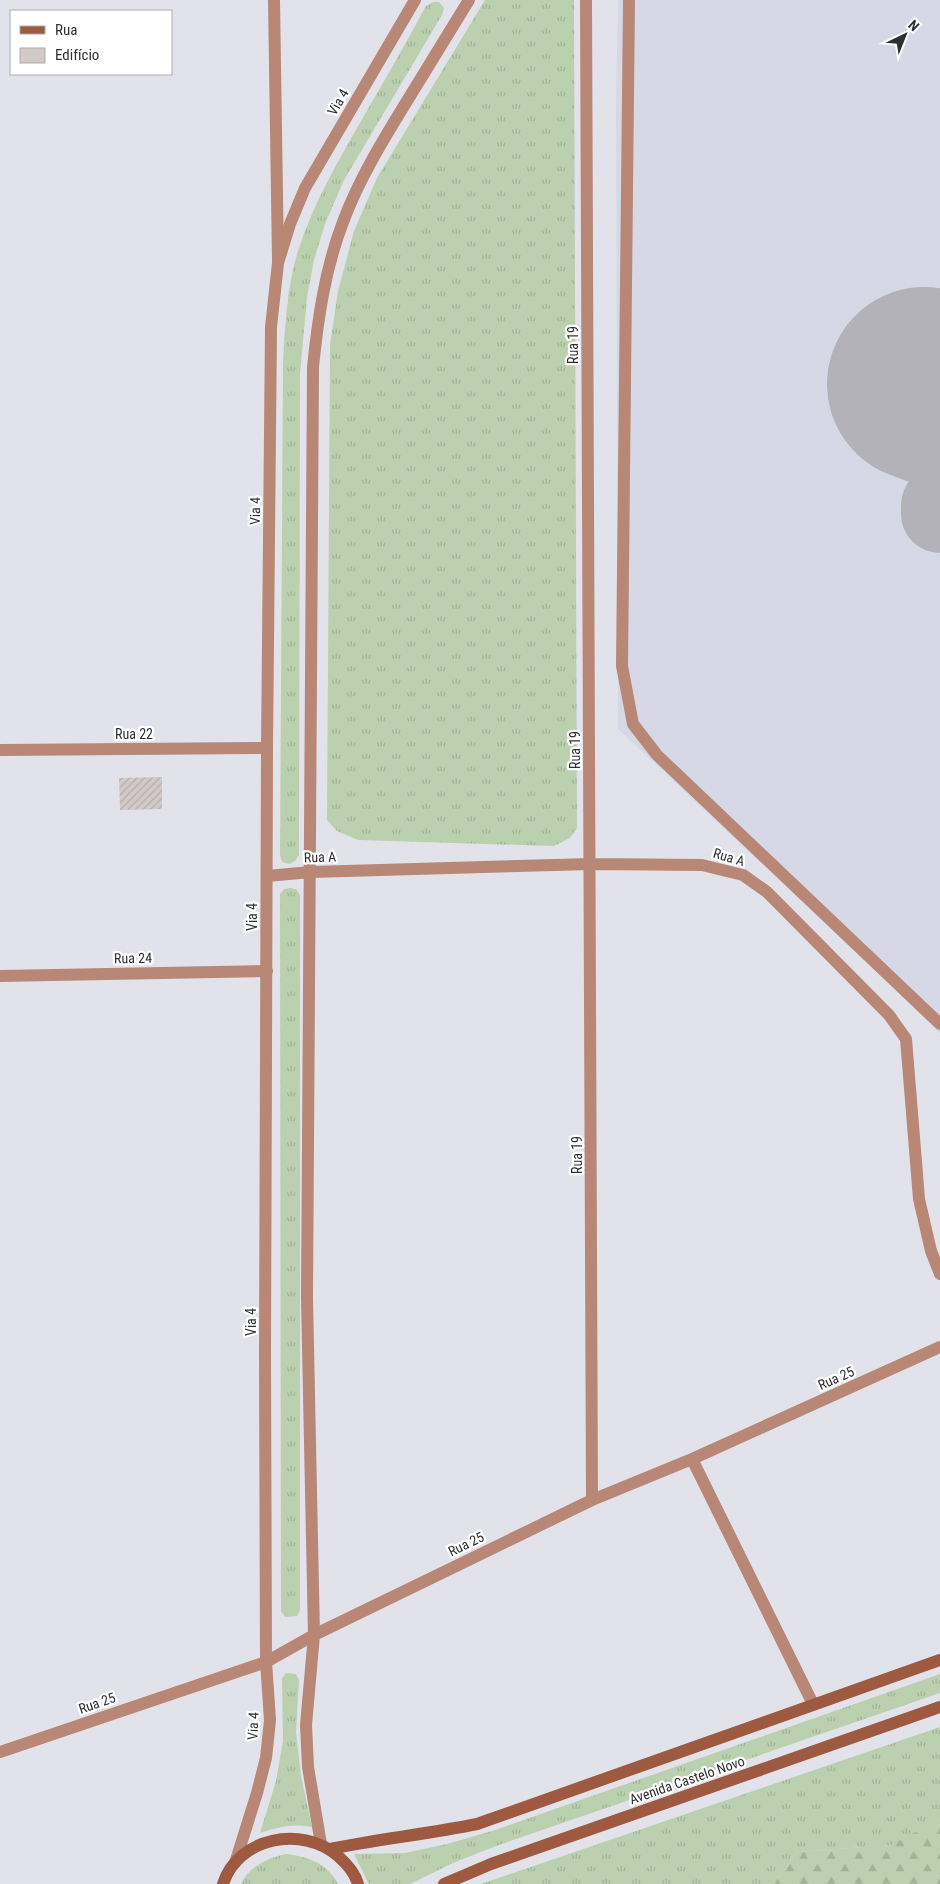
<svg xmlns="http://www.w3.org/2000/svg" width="940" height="1884" font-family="'Roboto Condensed',sans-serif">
<defs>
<pattern id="grass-tufts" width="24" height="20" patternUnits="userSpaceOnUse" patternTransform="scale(1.25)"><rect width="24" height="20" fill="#bad0af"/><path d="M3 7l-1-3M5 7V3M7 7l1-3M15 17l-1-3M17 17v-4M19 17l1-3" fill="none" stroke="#a0b397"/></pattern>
<pattern id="forest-firs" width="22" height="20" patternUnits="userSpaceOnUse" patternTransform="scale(1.25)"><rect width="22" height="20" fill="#bad0af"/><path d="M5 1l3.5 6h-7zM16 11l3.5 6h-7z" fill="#a0b397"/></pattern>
<pattern id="building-hatch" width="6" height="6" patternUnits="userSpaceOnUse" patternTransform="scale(1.25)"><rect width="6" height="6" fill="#d2cac8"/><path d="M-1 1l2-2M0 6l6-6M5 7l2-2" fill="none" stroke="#b5aeac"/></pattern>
</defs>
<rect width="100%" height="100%" fill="#e2e3ea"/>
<path fill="#d6d8e6" d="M618 0H940V1034L896 990 618 729 616 103Z"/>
<path fill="url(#grass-tufts)" d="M485 0H574L577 828 570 838 554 846 358 840 337 831 327 820 330 345 338 291 354 231 377 178Z
M433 2H439L444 8 442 15 344 180 325 224 314 260 307 297 300 374 299 855 295 861 289 864 282 862 280 855 283 363C285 326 287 287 298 251 313 204 337 163 361 121 383 83 405 45 426 6Z
M289 888 296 889 300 895V1610L297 1616 285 1617 281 1611 280 894 284 889Z
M286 1673 296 1674 299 1680 296 1732 301 1776 312 1827C293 1823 278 1827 260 1833L276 1781 283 1741 282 1678Z
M940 1674V1693L496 1846 453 1863 410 1884H369L354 1854 405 1853 447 1844 492 1831Z
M940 1727V1819L892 1845 797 1852 774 1884H481Z
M286 1854C309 1857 327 1863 338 1884H241C249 1866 268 1858 286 1854Z"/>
<path fill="url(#forest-firs)" d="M940 1819V1884H774L797 1852 891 1845Z"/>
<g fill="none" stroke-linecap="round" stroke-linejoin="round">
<path stroke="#b2b2b8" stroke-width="78" d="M940 505V514"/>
<path stroke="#b2b2b8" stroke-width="194" d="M924 384 940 390"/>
</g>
<path fill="url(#building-hatch)" d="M162 777V809L120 810 119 778Z"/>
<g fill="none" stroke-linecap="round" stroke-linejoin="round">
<path stroke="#b88776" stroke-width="12" d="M629 0 622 666 633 724 657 755 940 1024"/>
<path stroke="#b88776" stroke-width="12" d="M274 0 278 260
M586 0 592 1500
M0 750 267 748
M267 876 311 872 591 864 702 865 743 875 767 892 889 1015 906 1039 919 1199 931 1251 940 1274
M0 976 267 971
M692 1459 813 1704
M0 1752 266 1662 314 1635 592 1500 692 1459 940 1347"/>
<path stroke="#b88776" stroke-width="12" d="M321 1844 308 1767 306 1725 314 1635 307 1298 313 367C318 318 325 269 343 222 359 179 383 140 407 101 428 67 448 34 469 0
M235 1863 257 1793 266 1758 270 1720 266 1662 265 1354 267 748 271 327 278 263 290 224 305 188 415 0"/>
<path stroke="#9e5941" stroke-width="12" d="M330 1849C379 1839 428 1834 477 1824L940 1660
M223 1884C238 1837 302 1825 338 1856 346 1863 355 1873 358 1884
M444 1884 491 1864 940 1707"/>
</g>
<g text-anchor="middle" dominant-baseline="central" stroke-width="4.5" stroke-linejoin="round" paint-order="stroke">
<g font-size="14" fill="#2e2f31" stroke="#fff">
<text transform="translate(338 102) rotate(-60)">Via 4</text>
<text transform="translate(573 345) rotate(-90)">Rua 19</text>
<text transform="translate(255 511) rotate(-89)">Via 4</text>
<text x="134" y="734">Rua 22</text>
<text transform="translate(575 750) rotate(-90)">Rua 19</text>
<text transform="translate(320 857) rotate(-2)">Rua A</text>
<text transform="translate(729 857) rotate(16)">Rua A</text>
<text transform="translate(252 917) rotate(-90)">Via 4</text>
<text transform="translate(133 958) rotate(-1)">Rua 24</text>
<text transform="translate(577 1155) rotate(-90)">Rua 19</text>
<text transform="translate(251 1322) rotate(-90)">Via 4</text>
<text transform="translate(836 1378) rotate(-24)">Rua 25</text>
<text transform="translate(466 1544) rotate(-26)">Rua 25</text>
<text transform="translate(97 1703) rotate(-19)">Rua 25</text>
<text transform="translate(253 1726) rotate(-87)">Via 4</text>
<text transform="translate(687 1780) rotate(-19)">Avenida Castelo Novo</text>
</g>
</g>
<rect x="10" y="10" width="162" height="65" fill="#ffffff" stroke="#abacad"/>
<rect x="20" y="26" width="25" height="8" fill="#9e5941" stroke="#abacad"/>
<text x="55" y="35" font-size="15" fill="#2e2f31">Rua</text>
<rect x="20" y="48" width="25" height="15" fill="#d2cac8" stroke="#abacad"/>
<text x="55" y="60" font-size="15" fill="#2e2f31">Edifício</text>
<g transform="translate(905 35) rotate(43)" stroke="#ffffff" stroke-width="4" paint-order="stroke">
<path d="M0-4L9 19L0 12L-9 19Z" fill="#2e2f31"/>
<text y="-8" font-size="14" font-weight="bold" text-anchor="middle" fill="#2e2f31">N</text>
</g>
</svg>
